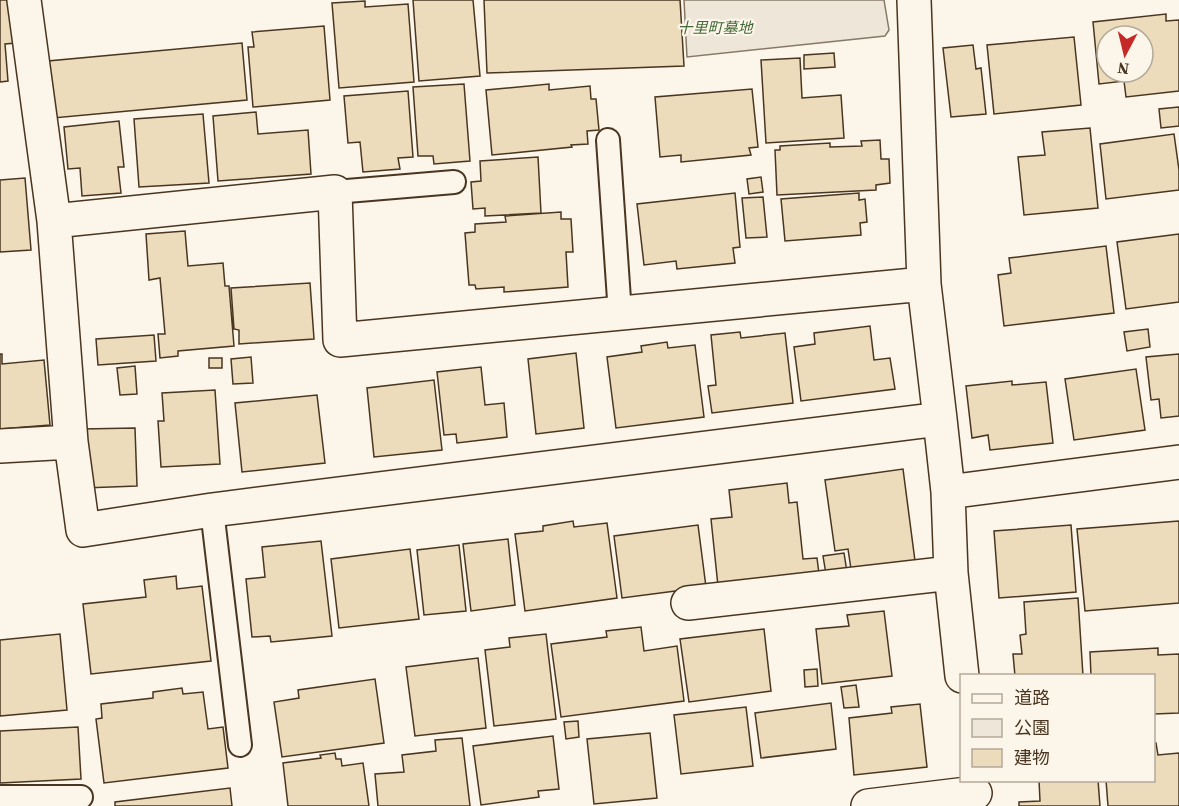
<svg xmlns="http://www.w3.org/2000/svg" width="1179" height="806" font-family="'Source Serif 4','Noto Sans JP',serif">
<rect width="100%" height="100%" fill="#fbf6e9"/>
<path fill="#ede6d9" stroke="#887966" stroke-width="1.5" d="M684 0H884L889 30 885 36 687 57Z"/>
<path fill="#ecdcbc" stroke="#4a3520" stroke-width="1.5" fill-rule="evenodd" d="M0 0H13L16 43 5 44 8 81 0 82Z
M413 0H473L480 76 419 81Z
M484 0H680L684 66 487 73Z
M365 1V7L408 4 414 82 339 88 332 3Z
M1166 14V21L1179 20V91L1126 97 1124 81 1099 84 1093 22ZM1107 36H1143V72H1107Z
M324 26 330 100 253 107 248 47H254L252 32Z
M1074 37 1081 105 994 114 987 45Z
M242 43 247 100 53 118 48 61Z
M973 45 976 69 981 68 986 114 951 117 943 48Z
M834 53 835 67 804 69V55Z
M800 58 802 98 841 95 844 138 766 143 761 60Z
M464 84 470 161 434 164 433 156H418L413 87Z
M549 84V90L590 86 591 99H596L599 130 587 131 588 144 571 145 572 147 492 155 486 90Z
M752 89 758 147 749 148 751 155 681 162V155L660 157 655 97Z
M408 91 413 157 398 158 400 169 363 172 360 142 348 143 344 96Z
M1179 107V126L1161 128 1159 109Z
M256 112 258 134 308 130 311 174 218 181 213 116Z
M203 114 209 183 139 187 134 119Z
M119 121 124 167H118L121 193 82 196 80 168 68 169 64 127Z
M1090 128 1098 208 1024 215 1018 157 1045 155 1042 132Z
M1174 134 1179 170V190L1106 199 1100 144Z
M880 140 881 159H889L890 183 876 185V190L777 195 775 150H780V146L830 143V147L862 146 861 141Z
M538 157 541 213 485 216V208L473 209 471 182 481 181 480 161Z
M761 177 763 192 749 194 747 179Z
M25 178 31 250 0 252V180Z
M735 193 740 247 733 248 735 263 677 269 676 261 644 265 637 204Z
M859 193V200L865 199 867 222 860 223 861 235 785 241 781 199Z
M763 197 767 237 746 238 742 198Z
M561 212V219H571L573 252H566L568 287 504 292V287L476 289 475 285H469L465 233 475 232V224L506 222 505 216Z
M185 231 188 266 223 263 225 286H229L234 346 178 351V356L160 358 158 334H165L160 278 149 280 146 234Z
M1179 234V302L1126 309 1117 242Z
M1106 246 1114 313 1004 326 998 275 1011 273 1009 258Z
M310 283 314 339 239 344V330L234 329 231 288Z
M870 326 874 360 890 358 895 389 801 401 794 347 815 344 814 333Z
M1148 329 1150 347 1127 351 1124 332Z
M740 332 741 338 785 333 793 403 712 413 708 386 716 385 711 335Z
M154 335 156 361 98 365 96 339Z
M667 342 668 348 695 345 704 417 616 428 607 357 642 352 641 346Z
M576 353 584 428 536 434 528 359Z
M0 354H2V364L44 360 50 425 0 429Z
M1179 354V416L1161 418 1159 399 1151 400 1146 357Z
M251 357 253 383 233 384 231 359Z
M209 358H222V368H209Z
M135 366 137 394 120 395 117 368Z
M481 367 485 405 504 403 507 437 457 443 456 434 444 435 437 372Z
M1136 369 1145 430 1074 440 1065 379Z
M434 380 442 450 374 457 367 388Z
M1012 381V385L1046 382 1053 443 990 450 988 435 972 438 966 386Z
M215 390 220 464 161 467 158 421H164L162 393Z
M317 395 325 463 242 472 235 403Z
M135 428 137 486 84 488 82 429Z
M903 469 915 561 851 569 848 549 835 551 825 480Z
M787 483 789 503 797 502 803 559 817 558 819 574 718 586 711 519 732 517 729 490Z
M573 521 574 527 607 523 617 598 525 611 515 534 543 531V526Z
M1179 521V603L1085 611 1077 529Z
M698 525 706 587 622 598 614 536Z
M1071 525 1076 592 999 598 994 531Z
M508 539 515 605 471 611 463 544Z
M321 541 332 636 271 642 270 636 252 637 246 579 265 577 262 547Z
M459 545 466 611 424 615 417 550Z
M410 549 419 619 339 628 331 559Z
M844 553 847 572 826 574 823 556Z
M176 576 177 589 202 586 211 661 91 674 83 604 146 597 144 580Z
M1078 598 1083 676H1015L1013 654H1022L1020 635 1026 634 1024 602Z
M884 611 892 676 822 684 816 629 849 626 847 615Z
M641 627 644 651 677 646 684 701 561 717 551 644 607 637 606 631Z
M764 629 771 691 689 702 680 639Z
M60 634 67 710 0 716V640Z
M546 634 556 719 494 726 485 650 510 647 509 638Z
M1158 648V655L1179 654V713L1154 714V676H1091L1090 652Z
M478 658 486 728 415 736 406 667Z
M817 669 818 686 805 687 804 670Z
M375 679 384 743 282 757 274 702 299 698 298 690Z
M856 685 859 707 844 708 841 687Z
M182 688 183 694 203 692 208 729 223 727 228 768 104 783 96 719 102 718 101 704 153 698V692Z
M831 703 836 749 761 758 755 713Z
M920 704 927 767 854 775 849 718 892 713 891 707Z
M746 707 753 766 681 774 674 715Z
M578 721 579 737 566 739 564 722Z
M78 727 81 779 0 783V731Z
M650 733 657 798 594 804 587 739Z
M553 736 559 789 538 791 539 797 481 805 473 746Z
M462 738 470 806H378L375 774 404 772 402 755 436 751 435 740Z
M1154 743H1156L1158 755 1179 753V806H1108L1106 780H1154Z
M335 753 336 759H341L342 766 363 763 369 806H288L283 763 321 758 320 755Z
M1039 780H1098L1100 806H1019V802L1040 801Z
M230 788 232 806H115V802Z"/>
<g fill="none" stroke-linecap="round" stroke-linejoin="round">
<g stroke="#4a3520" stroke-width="26">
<path id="lane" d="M608 140 620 314
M335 192 454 182
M212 510 240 745
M0 797H81"/>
</g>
<g stroke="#4a3520" stroke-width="36">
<path id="street" d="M24 0 54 221 71 442 83 530 212 510 940 419 948 492 951 573 962 676
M914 0 924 284 940 419
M54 221 335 192 340 340 924 284
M0 446 71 442
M948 492 1179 462
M688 603 951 573
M868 806 975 793"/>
</g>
<use href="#lane" stroke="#fbf6e9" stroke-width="22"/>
<use href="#street" stroke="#fbf6e9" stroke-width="33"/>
</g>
<g text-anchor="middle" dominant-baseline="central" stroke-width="4.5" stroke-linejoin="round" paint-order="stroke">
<g font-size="15" font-style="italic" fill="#436837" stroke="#fbf6e9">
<text x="715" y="27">十里町墓地</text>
</g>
</g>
<rect x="960" y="674" width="195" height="108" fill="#fbf6e9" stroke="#b4a999" stroke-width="1.5"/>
<rect x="972" y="694" width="30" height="9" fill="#fbf6e9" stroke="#b4a999" stroke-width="1.5"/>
<text x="1014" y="704" font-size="18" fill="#4a3520">道路</text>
<rect x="972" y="719" width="30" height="18" fill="#ede6d9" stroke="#b4a999" stroke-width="1.5"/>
<text x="1014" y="734" font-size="18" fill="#4a3520">公園</text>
<rect x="972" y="749" width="30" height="18" fill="#ecdcbc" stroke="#b4a999" stroke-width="1.5"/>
<text x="1014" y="764" font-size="18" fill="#4a3520">建物</text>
<g transform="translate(1125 54) rotate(187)"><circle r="28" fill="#fbf6e9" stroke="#b4a999" stroke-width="1.5"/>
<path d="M0-4.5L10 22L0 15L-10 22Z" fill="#c62828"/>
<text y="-9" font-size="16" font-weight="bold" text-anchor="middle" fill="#4a3520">N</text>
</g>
</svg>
